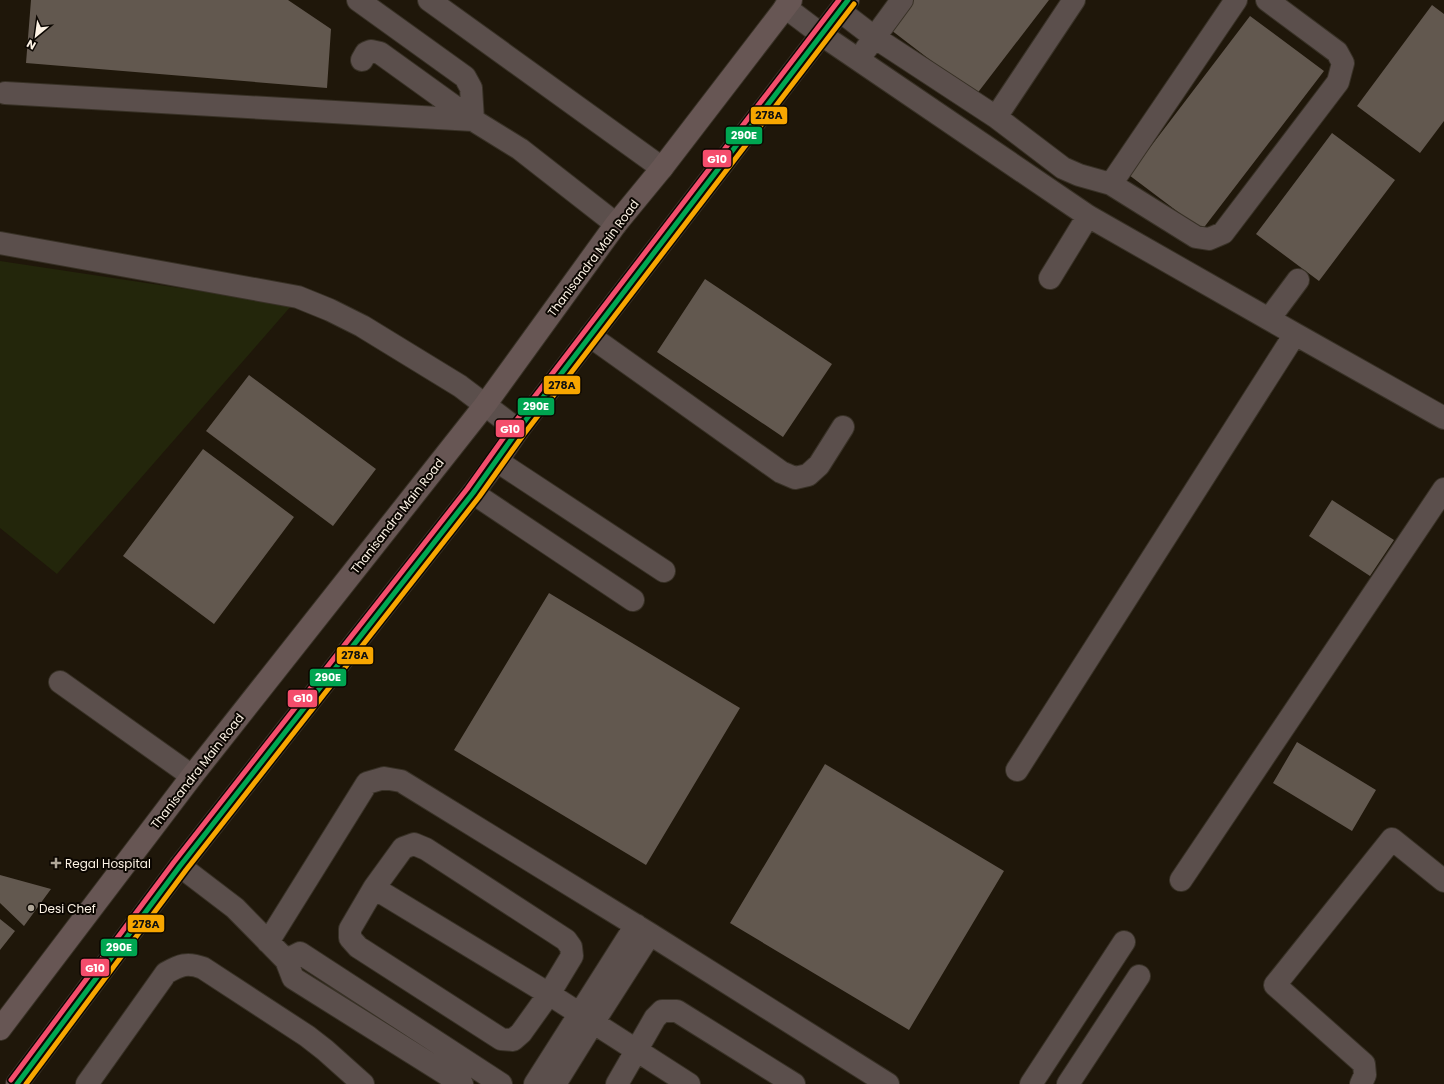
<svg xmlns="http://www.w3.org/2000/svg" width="1444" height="1084" font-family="Poppins,sans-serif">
<rect width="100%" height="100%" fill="#1f170a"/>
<path fill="#23260b" d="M0 261 292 305 57 574 0 528Z"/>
<path fill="#62584f" d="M31 0H288L331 29 327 88 26 63Z
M914 0H1049L976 95 891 30Z
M1432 5 1444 14V121L1420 153 1357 106Z
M1250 16 1324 71 1202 230 1129 175Z
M1332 133 1395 180 1319 281 1256 234Z
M705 279 832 364 783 437 657 352Z
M249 375 376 469 333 526 206 431Z
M203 449 294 517 214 624 123 556Z
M1332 500 1394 540 1370 576 1309 536Z
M549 593 740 708 646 865 454 750Z
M1297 742 1376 790 1352 831 1273 783Z
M825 764 1004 871 909 1030 730 923Z
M0 875 51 889 24 926 0 903Z
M0 919 15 931 0 950Z"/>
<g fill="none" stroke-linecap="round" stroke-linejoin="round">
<g stroke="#383126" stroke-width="24">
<path id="minor" d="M358 0 465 77 471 88 473 120
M429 0 662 168
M785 7 822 35 1088 216 1295 334 1444 418
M840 11 874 37 996 117 1063 168 1079 175 1111 184 1196 237 1209 239 1223 233 1338 82 1343 63 1337 52 1267 0
M866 49 902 0
M362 60 366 53 371 51 380 53 473 120
M5 93 473 120 520 149 616 224
M996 117 1074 0
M1111 184 1236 0
M0 243 298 297 330 310 362 326 460 386 518 430
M1050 278 1088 216
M1269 319 1298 280
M590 336 781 472 795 478 808 475 819 465 843 427
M497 461 664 571
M473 493 633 600
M60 682 192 776
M1017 770 1295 334
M180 866 235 908 286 960 300 953 501 1084
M1181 880 1444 489
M374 888 350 929V938L358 947 501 1039 513 1040 521 1033 549 994 572 956 571 947 566 940 426 849 414 844 403 848 374 888 549 994 689 1084
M268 942 367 783 384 778 401 781 650 934 888 1084
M286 960 293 978 462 1084
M87 1084 166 973C180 965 187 962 203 968L307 1036 325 1050 363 1084
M535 1084 636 925
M555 1084 593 1023 650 934
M617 1084 655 1018 662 1011H677L794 1084
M1031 1084 1124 942
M1068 1084 1139 976
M1361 1084 1365 1075 1364 1064 1275 985 1392 839 1444 881"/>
</g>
<g stroke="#383126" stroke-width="24">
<path id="major" d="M0 1029 192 776 485 405 616 224 662 168 791 0
M17 1084 180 866 473 493 497 461 518 430 848 0"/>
</g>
<use href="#minor" stroke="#5b4f4c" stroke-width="22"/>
<use href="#major" stroke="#675654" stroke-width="22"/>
<g stroke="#0b0601" stroke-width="8">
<path id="bus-1" d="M17 1084 180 866 473 493 518 430 848 0"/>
</g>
<g stroke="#0b0601" stroke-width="8">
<path id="bus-2" d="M26 1084 186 870 479 497 524 434 854 4"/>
</g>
<g stroke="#0b0601" stroke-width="8">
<path id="bus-3" d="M11 1080 174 862 467 489 512 426 839 0"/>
</g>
<use href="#bus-1" stroke="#00a651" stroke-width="5"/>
<use href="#bus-2" stroke="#f7a600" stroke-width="5"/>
<use href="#bus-3" stroke="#f44d6c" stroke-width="5"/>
</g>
<g fill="#afa698" stroke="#0b0601" stroke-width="1.5">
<path d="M54 857h4v4h4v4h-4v4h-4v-4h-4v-4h4z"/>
<circle cx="31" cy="908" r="4"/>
</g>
<g text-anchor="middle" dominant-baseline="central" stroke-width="4" stroke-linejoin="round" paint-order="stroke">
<g font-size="12" fill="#fdf3e5" stroke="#0b0601">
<text transform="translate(593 258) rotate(-53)">Thanisandra Main Road</text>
<text transform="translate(397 516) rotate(-52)">Thanisandra Main Road</text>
<text transform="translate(197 771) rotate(-52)">Thanisandra Main Road</text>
</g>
<g font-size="12" fill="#fdf3e5" stroke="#0b0601" text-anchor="start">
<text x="65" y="863">Regal Hospital</text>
<text x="39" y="908">Desi Chef</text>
</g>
</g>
<g stroke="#0b0601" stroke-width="1.5">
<rect x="750" y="106" width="38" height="19" rx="4" fill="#f7a600"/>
<rect x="725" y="126" width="38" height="19" rx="4" fill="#00a651"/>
<rect x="702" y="149" width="30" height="19" rx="4" fill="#f44d6c"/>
<rect x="543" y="375" width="38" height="20" rx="4" fill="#f7a600"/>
<rect x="517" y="397" width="38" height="19" rx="4" fill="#00a651"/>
<rect x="495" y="419" width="30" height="19" rx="4" fill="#f44d6c"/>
<rect x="336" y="646" width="38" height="19" rx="4" fill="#f7a600"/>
<rect x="309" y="668" width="38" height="19" rx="4" fill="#00a651"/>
<rect x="287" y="689" width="31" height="19" rx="4" fill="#f44d6c"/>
<rect x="127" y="914" width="38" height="19" rx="4" fill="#f7a600"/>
<rect x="100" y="938" width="38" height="19" rx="4" fill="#00a651"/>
<rect x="80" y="958" width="30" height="19" rx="4" fill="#f44d6c"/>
</g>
<g font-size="11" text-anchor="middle" font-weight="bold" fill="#fff">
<text x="744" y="139">290E</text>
<text x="717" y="163">G10</text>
<text x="536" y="410">290E</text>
<text x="510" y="433">G10</text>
<text x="328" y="681">290E</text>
<text x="303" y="702">G10</text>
<text x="119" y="951">290E</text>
<text x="95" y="972">G10</text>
</g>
<g font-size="11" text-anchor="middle" font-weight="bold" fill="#111">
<text x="769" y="119">278A</text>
<text x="562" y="389">278A</text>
<text x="355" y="659">278A</text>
<text x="146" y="928">278A</text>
</g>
<g transform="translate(36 36) rotate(209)" stroke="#0b0601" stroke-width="3" paint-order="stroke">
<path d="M0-3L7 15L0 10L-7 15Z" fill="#fdf3e5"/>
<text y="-6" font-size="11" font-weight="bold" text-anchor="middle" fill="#fdf3e5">N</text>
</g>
</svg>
